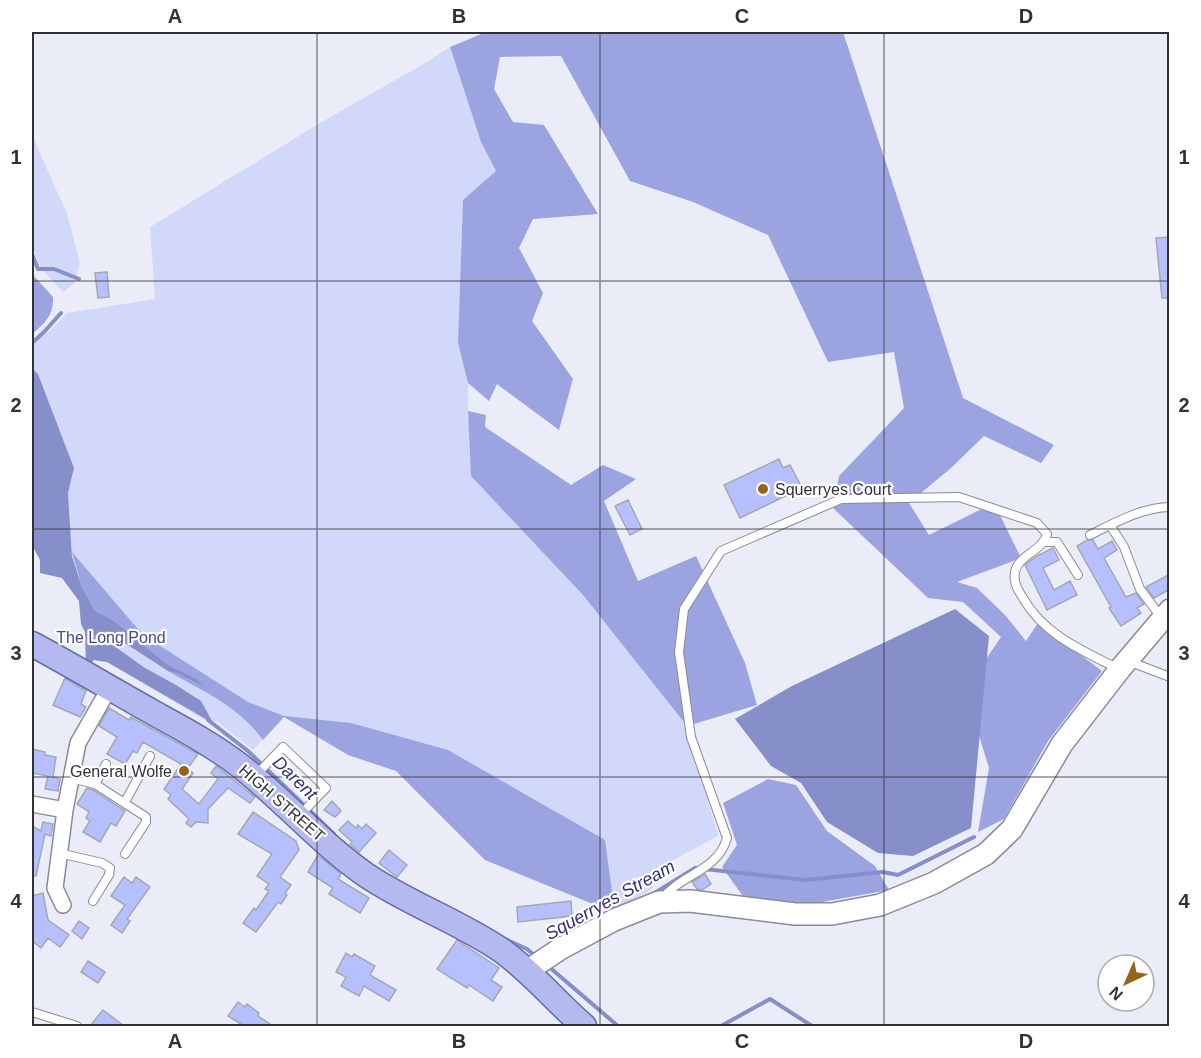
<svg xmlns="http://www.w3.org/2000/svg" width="1201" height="1058" font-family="Helvetica,sans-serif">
<rect width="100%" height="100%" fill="#eaecf7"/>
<path fill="#d2d8f9" d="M450 47 481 142 496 171 463 201 458 343 468 383V411L472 476 583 595 687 726 718 836 645 875 653 888 615 913 605 840 284 716 253 750 217 721 208 722 107 662 94 660 86 668 85 632 81 624 79 601 62 578 72 552 68 493 74 468 38 374 32 368V344L51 330 67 313 155 299 150 227 320 123 427 62Z
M32 135 67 214 80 263 74 284 63 292 40 267 32 245Z"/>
<path fill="#9ba4e0" d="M486 32H843L963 398 1054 445 1041 463 984 436 951 468 909 503 929 535 994 503 1021 558 957 582 977 588 1005 615 1026 641 1038 623 1102 671 1048 741 1004 819 978 832 989 768 965 690 1001 637 963 602 928 598 833 508 839 476 904 408 894 352 828 362 768 235 693 202 630 181 561 56 500 57 494 89 513 122 544 125 598 214 533 219 519 248 543 293 532 321 573 379 559 430 497 384 489 401 468 383 458 343 463 200 496 171 481 142 450 47Z
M32 274 53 297C54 315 45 323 32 334Z
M468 411 486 415 485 427 571 485 603 465 636 479 604 501 638 581 696 556 745 663 757 705 687 726 583 595 471 476Z
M72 552 143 635 248 702 284 716 351 723 448 750 605 840 615 913 485 860 396 771 348 755 284 717 263 740C237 705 204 692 168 671L179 674 202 685 197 679 168 665 113 620 95 611 82 587Z
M768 779 796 785 827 831 875 866 889 890 811 904 745 899 722 867 737 845 723 803Z"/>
<path fill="#868fc9" d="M32 368 38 374 74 468 68 493 72 557 82 587 95 611 113 620 168 665 197 679 203 686 179 674 168 671 114 636 107 634V641L145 668 176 685 201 701 212 721 211 722 107 662 94 660 86 668 85 632 81 624 79 601 62 578 40 573V560L32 545Z
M955 609 989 636 971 828 913 856 878 853 827 822 801 783 771 766 735 719 792 686Z"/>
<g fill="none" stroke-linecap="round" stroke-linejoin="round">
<path stroke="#868fc9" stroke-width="4" d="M32 254 38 269H54L79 279
M32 343 44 332 61 313
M208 720 248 751 334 834
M653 894 695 868 805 880 883 872 898 875 974 837
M505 939 527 949 535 956
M548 966 618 1026
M721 1026 770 999 812 1026"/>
</g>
<path fill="#b6c0fe" stroke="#a5a7b1" stroke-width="1.5" d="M1170 237V298H1162L1156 238Z
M107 272 109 297 98 298 95 273Z
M779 459 783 468 790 465 802 488 740 518 724 485Z
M628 500 642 529 630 535 615 506Z
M1087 540H1093L1098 549 1112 541 1117 550 1104 558 1126 597 1136 593 1144 604 1137 608 1141 613 1121 626 1109 608 1111 607 1077 546Z
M1053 548 1059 560 1043 568 1054 590 1070 581 1077 595 1047 610 1025 565 1037 556Z
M1170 574V589L1154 598 1146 587Z
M65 678 86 691 81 704 86 707 80 717 53 705Z
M109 708 129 720 131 717 198 754 188 768 193 773 182 789 199 804 218 779 211 773 216 766 255 797 250 803 228 788 208 809V823L196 822 191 827 186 823 189 819 168 799 171 795 164 789 181 764 143 742 137 753 133 751 125 764 107 754 117 737 99 726Z
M32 749 45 752V755L56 757 53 777 60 779 58 791 45 789 48 776 32 773Z
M87 788 93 790 125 811 116 826 111 823 100 842 83 832 90 821 86 818 89 812 77 804Z
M332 801 341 811 335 817 324 810Z
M253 812 296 841 299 850 280 877 291 885 285 893 287 895 281 904 278 902 256 932 243 923 254 908 256 910 269 891 265 889 269 884 257 876 272 854 238 834Z
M348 821 356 828 358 825 362 829 366 824 376 833 359 852 350 844 352 842 339 830Z
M43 822 53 824 51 836 45 834 36 876 32 875V826L41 831Z
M389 850 407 865 397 877 379 863Z
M318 855 341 874 338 879 369 898 360 913 329 894 333 888 308 872Z
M705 874 711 884 702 890 697 889 692 882Z
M124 877 132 883 136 877 150 887 127 919 130 921 122 933 111 925 125 905 111 896Z
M43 893 48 920 69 935 60 947 48 938 41 948 32 941V896Z
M571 901 572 916 518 922 517 907Z
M79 921 89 928 82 939 72 931Z
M457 940 499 968 491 980 502 987 493 1001 469 985 467 988 437 969Z
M346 953 352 957 354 954 375 966 370 975 396 990 389 1001 364 986 359 996 341 986 346 977 336 972Z
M88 961 105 972 98 983 81 972Z
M238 1002 245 1007 247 1004 259 1013 258 1016 273 1026H244L228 1016Z
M103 1010 124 1026H90Z"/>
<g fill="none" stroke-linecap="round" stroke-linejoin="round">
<g stroke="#898b95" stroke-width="10">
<path id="lane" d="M1110 525 1124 547 1140 589 1161 617
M1090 535C1114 523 1143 507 1170 507
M1045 542H1057L1078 575
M1128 661 1170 677
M257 774 283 747 326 788 300 815
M71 778 95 784 146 817V822L125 854
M95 784 106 764
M125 802 150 756
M59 853 102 863 110 868 109 875 93 901
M662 899C681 874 718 871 727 838L691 737 679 652 684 609 721 551 841 499 959 497 1037 523 1047 534C1043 551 1018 555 1015 572 1013 583 1018 590 1023 598 1044 635 1083 651 1119 669
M32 1012 77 1026"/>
</g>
<g stroke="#898b95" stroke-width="18">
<path id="street" d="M32 804 65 810
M63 905 55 888 65 810 78 743 110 687"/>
</g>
<g stroke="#898b95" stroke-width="24">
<path id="secondary" d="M527 971 560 949 614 920 659 902 690 901 795 914H832L880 905 934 883 986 854 1012 829 1062 744 1120 669 1170 610"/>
</g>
<g stroke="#666ca8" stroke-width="27">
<path id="primary" d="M32 644C73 666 113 690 154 713 183 729 213 745 239 765 283 799 320 843 366 875 409 904 458 921 501 950 532 972 556 1002 584 1026"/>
</g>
<use href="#lane" stroke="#fff" stroke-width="8"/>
<use href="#street" stroke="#fff" stroke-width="15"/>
<use href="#secondary" stroke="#fff" stroke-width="21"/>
<use href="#primary" stroke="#b4baef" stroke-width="24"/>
</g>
<path fill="none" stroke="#313236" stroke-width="1.5" stroke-opacity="0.55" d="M317 32V1026M600 32V1026M884 32V1026M32 281H1170M32 529H1170M32 777H1170"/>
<g fill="#99621c" stroke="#fff" stroke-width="2">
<circle cx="763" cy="489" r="6"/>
<circle cx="184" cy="771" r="6"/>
</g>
<g text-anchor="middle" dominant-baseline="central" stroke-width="4.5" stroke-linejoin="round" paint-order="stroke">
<g font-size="16" fill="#313236" stroke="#fff" text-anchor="start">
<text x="775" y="489">Squerryes Court</text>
<text x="172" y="771" text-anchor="end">General Wolfe</text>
</g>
<g font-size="16" fill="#424890" stroke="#fff">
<text x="111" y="637">The Long Pond</text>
</g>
<g font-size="16" fill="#313236" stroke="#fff">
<text transform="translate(282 803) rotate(41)">HIGH STREET</text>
</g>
<g font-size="18" font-style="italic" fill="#2e3076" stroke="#fff">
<text transform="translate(295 778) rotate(44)">Darent</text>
<text transform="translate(610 900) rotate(-29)">Squerryes Stream</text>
</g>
</g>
<rect width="1201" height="1058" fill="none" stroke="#ffffff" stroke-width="66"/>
<g transform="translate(1126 983) rotate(224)"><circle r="28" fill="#ffffff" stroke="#adadaf" stroke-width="1.5"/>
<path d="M0-4.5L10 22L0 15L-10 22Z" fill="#99621c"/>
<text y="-9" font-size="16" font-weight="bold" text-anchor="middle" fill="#313236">N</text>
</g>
<rect x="33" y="33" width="1135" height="992" fill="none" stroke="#313236" stroke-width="2"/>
<g font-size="20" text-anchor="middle" font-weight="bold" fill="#313236">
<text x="175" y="23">A</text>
<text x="459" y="23">B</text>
<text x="742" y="23">C</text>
<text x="1026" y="23">D</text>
<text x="16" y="164">1</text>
<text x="1184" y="164">1</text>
<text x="16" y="412">2</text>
<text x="1184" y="412">2</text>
<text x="16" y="660">3</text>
<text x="1184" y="660">3</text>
<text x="16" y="908">4</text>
<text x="1184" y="908">4</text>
<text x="175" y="1048">A</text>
<text x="459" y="1048">B</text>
<text x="742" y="1048">C</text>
<text x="1026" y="1048">D</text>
</g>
</svg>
